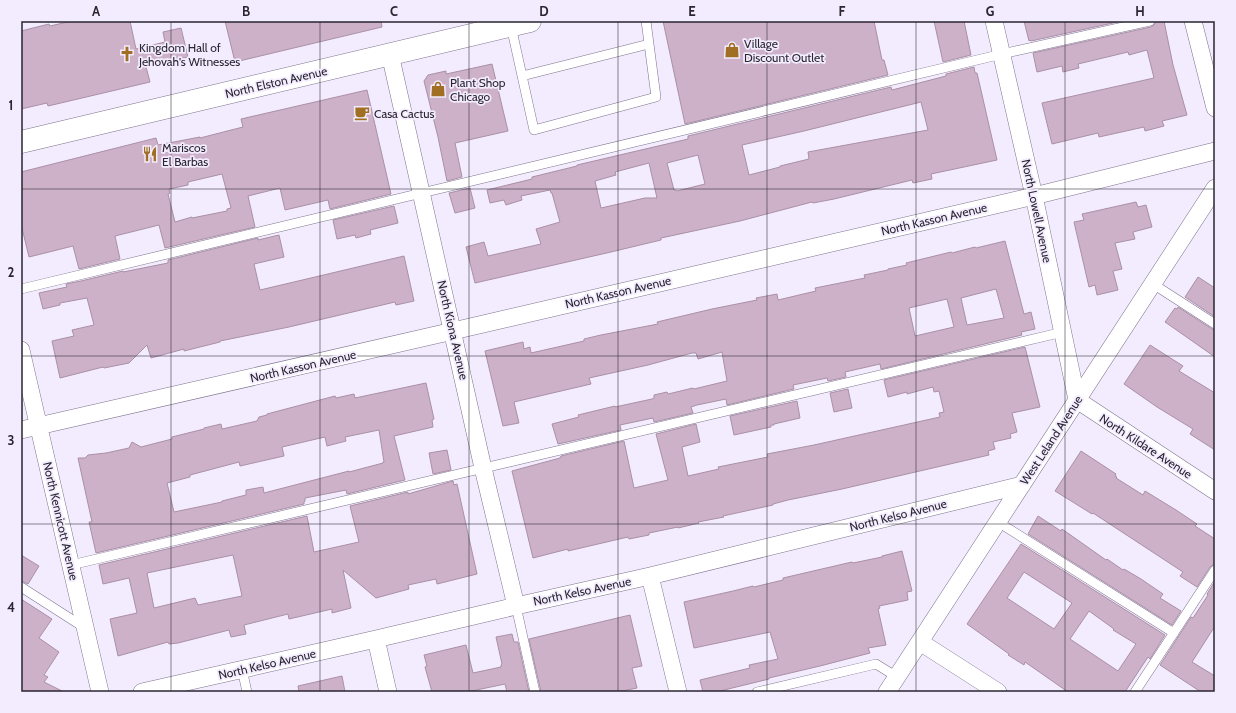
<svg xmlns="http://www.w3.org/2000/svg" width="1236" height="713" font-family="Cabin,sans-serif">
<rect width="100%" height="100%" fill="#f3ecfe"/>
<path fill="#ccb1c8" stroke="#aa90a6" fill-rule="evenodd" d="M72 21H130L136 49 165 42 163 32 181 28 188 57 146 67 150 82 48 106 47 103 21 109V31L49 24 50 26Z
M225 21H381L382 27 235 62Z
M663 21H874L882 60H884L888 75 685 124Z
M934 21H964L971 55 943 62Z
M1024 21H1122L1031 41 1030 40 1029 41Z
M1156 21H1164L1173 65 1187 115 1162 121 1164 126 1145 131 1144 127 1099 137 1098 133 1052 144 1042 103 1154 78 1147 50 1129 55 1128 52 1078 64 1079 68 1063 72 1062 66 1037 72 1033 53 1151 27 1154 25Z
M492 64 508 131 455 143 462 177 447 181 438 137 424 81 428 75 446 71V74Z
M974 67 975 73H977L997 160 931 174 932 179 913 183 912 180 834 199 813 203 812 202 740 221 661 238V240L611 252 475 283 466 247 484 242 488 256 541 244 536 229 560 222 552 193H551L550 190 521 196 522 200 506 205 504 200 490 203 487 190 532 179V177L577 166V165L688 139V136L891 87 892 90 946 76V74ZM921 102 928 130 808 152 809 159 780 166V167L749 175 742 145 804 131ZM698 155 705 184 677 191 676 190H674L667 163ZM649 163 657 198H645L601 208 595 181 616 175 615 172Z
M367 90 391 194 330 209 328 200 285 210 280 188 248 196 255 227 165 248 159 225 115 236 120 259 79 269 73 246 29 257 21 224V172L156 138 158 145 200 137V138L243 127 241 119ZM222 174 231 208 227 209V211L192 218V217L175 222 168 194 170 193 169 189 188 185V182Z
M470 188 475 208 455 213 449 193Z
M1136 202 1138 207 1146 205 1152 227 1133 232 1135 239 1115 243 1122 269 1113 271 1118 290 1097 295 1095 285 1089 287 1074 222 1084 220 1082 214Z
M394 206 398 223 370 230 371 234 356 238 355 235 337 239 333 220Z
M279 235 284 257 254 264 260 290 404 256 414 301 396 305 395 302 289 327 220 341V342L184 351V349L151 358 147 345 129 363 104 368 103 367 60 378 52 341 74 336 72 330 94 325 87 298 60 303V305L43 309 39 293 67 287 66 284 81 281 123 271V272L168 263V260L258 238V240Z
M1005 241 1024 314 1031 312 1035 329 1021 332 1022 335 881 369 880 364 845 372 846 377 828 381 827 378 793 385 794 389 727 405 726 399 697 405 691 407 693 413 654 422 653 418 620 425 621 430 558 444 552 424 579 417 578 415 615 406V407L652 399 654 398V395L667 392 668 394 693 388 694 389 727 381 722 352 698 359 696 353H692L648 365 589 378 591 384 514 402 519 423 503 426 485 351 523 342 524 349 530 347 531 353 584 341V339L601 335 658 324 657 322 712 309 757 300 756 298 777 294 778 300 816 291 815 288 865 278 864 275 888 270V269L907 265 906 263 951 252 952 253 975 247 976 248ZM996 289 1004 318 967 325 961 298ZM947 299 954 327 915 336 909 308Z
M1198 277 1215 288V317L1185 297Z
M1178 307 1212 329 1215 330V357L1165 322 1175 308 1177 309Z
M1150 345 1183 366 1179 371 1215 393V450L1190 434 1193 429 1157 407 1124 384Z
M1025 347 1040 407 1012 413 1017 432 1010 434 1011 438 993 442 995 449 988 451 989 455 842 489 788 500 773 504V505L723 516 724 517 698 522 699 523 678 528V527L649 533V535L629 539 628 537 568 551V549L533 558 512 471 560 458 561 456 624 441 634 488 668 480 656 434 696 424 700 442 682 447 688 476 719 469 718 467 768 457 767 454 814 445 940 417 939 413 944 412 939 391 934 392 933 387 907 394V392L888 397 884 380Z
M426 383 434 419 432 420 433 427 394 436 405 480 347 494 346 490 305 498V501L304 502V504L96 553 89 522H92L78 458H85L88 455 106 453 129 448 132 442 141 447 172 439V437L204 429V428L221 424 222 429 257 421 259 417 267 415V414L335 396 336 398 354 394 355 398ZM379 430 384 462H383V463L349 472V471L264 493 263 487 246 490V495L222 501V502L174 512 167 483 190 477V475L239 462 240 466 284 456 282 447 325 437 327 446 346 441 345 437Z
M848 389 852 408 834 412 830 393Z
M797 401 800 418 774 424V425H771V427L734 435 730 416Z
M447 450 451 470 433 474 429 453Z
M1081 451 1116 474 1115 476 1117 477 1116 478 1143 495 1145 491 1176 510 1197 524 1195 526 1215 539V564L1210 567 1197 587 1180 576 1183 572 1093 513 1092 514 1055 491Z
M453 481 454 485 457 484 477 574 437 584 436 579 408 585 409 589 376 598 343 570 351 608 332 613V609L289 619 288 614 244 625 246 634 231 637 229 630 178 643 169 644 168 642 118 656 110 619 137 613 129 578 103 584 99 565 307 516 314 552 359 542 350 506 408 492V494ZM233 555 242 596 198 605 195 598 154 608 147 573Z
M1038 516 1061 531 1062 529 1106 560 1107 559 1123 570 1124 569 1141 579 1163 594 1160 598 1181 611 1172 625 1028 534Z
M1021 544 1165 635 1150 659 1148 657 1125 692H1068L1025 662 1024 665 1008 655 1009 654 967 624ZM1024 572 1072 603 1054 629 1007 598ZM1089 611 1114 629 1113 630 1136 644 1118 671 1070 639Z
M902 551 912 591 907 592 908 600 879 606 880 608 878 609 886 645 868 648 870 653 820 666 769 678V679L716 692H703L700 680 750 668 749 665 778 659 770 632 694 648 684 602 733 591 753 586 754 587 783 580V578L852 562 853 563 882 557V556Z
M21 555 39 566 28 584 21 581Z
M1215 581V626L1192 662 1215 676V692H1201L1160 665 1191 617 1193 618 1208 595 1207 594Z
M21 599 52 619 39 638 59 652 44 675 48 677 44 682 64 692H21Z
M630 615 642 666 632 668 637 688 617 692H541L529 639Z
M512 634 514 642H518L529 692H507L505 684 467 692H432L425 667 427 666 424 655 466 645 473 673 501 667V665L502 664 496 637Z
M342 676 345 692H299L298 686Z"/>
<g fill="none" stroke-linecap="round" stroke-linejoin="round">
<g stroke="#7f738e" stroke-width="10">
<path id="service" d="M511 26 534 130 656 97 646 21
M522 76 649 44
M1153 284 1215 324
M21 289 1002 54 1150 21
M998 522 1174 633
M71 565 1063 332
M21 587 85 628
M516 606 535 692
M242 669 247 692
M757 692 876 664 897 677
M1135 692 1215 570"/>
</g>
<g stroke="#7f738e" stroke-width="18">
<path id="minor" d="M994 21 1034 196 1077 400 1215 491
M1193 21 1215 108
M390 54 483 468 516 606
M21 350 100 692
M21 430 453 331 1034 196 1215 151
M650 576 678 692
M376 639 388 692
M920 642 998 692
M142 692 376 639 516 606 650 576 1022 485
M887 692 1215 188"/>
</g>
<g stroke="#7f738e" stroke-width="23">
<path id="secondary" d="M21 142 530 21"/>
</g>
<use href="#service" stroke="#fff" stroke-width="9"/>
<use href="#minor" stroke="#fff" stroke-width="17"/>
<use href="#secondary" stroke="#fff" stroke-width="22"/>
</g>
<path fill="none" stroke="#2a2531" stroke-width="1" stroke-opacity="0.55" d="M171 21V692M320 21V692M469 21V692M618 21V692M767 21V692M916 21V692M1065 21V692M21 189H1215M21 356H1215M21 524H1215"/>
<defs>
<g id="shop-bare" transform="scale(1.2)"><path d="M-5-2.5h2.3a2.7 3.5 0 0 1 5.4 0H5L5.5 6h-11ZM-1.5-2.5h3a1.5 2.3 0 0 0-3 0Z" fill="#a16f24" stroke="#f3ecfe" stroke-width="2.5" paint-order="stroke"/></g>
<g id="church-bare" transform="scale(1.2)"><path d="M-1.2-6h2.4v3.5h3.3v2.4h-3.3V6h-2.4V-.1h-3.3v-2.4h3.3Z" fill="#a16f24" stroke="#f3ecfe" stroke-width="2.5" paint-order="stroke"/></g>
<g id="cafe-bare" transform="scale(1.2)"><path d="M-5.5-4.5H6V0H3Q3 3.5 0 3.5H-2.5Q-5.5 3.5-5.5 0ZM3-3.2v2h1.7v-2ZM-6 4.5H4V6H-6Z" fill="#a16f24" stroke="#f3ecfe" stroke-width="2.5" paint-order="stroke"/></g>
<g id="restaurant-bare" transform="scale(1.2)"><path d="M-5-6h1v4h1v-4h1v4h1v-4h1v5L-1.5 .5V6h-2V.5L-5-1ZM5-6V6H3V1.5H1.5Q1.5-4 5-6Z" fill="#a16f24" stroke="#f3ecfe" stroke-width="2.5" paint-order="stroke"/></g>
</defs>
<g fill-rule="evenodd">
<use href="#shop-bare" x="732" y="50"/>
<use href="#church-bare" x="127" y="54"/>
<use href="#shop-bare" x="438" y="89"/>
<use href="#cafe-bare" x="362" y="113"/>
<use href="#restaurant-bare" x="150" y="154"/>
</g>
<g text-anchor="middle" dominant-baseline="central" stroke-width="3.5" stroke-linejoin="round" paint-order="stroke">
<g font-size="12" fill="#2a2531" stroke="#f3ecfe" text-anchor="start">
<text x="744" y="43">Village<tspan x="744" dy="14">Discount Outlet</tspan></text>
<text x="139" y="47">Kingdom Hall of<tspan x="139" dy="14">Jehovah's Witnesses</tspan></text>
<text x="450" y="82">Plant Shop<tspan x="450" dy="14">Chicago</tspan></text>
<text x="374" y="113">Casa Cactus</text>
<text x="162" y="147">Mariscos<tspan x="162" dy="14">El Barbas</tspan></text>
</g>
<g font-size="12" fill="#2a2531" stroke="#f3ecfe">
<text transform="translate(276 82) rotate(-13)">North Elston Avenue</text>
<text transform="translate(1037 211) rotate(78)">North Lowell Avenue</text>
<text transform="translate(934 219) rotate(-13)">North Kasson Avenue</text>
<text transform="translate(618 292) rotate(-13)">North Kasson Avenue</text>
<text transform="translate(453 330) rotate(77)">North Kiona Avenue</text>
<text transform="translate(303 366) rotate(-13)">North Kasson Avenue</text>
<text transform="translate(1051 440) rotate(-57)">West Leland Avenue</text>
<text transform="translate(1146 446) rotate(33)">North Kildare Avenue</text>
<text transform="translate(898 515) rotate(-14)">North Kelso Avenue</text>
<text transform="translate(61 521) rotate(77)">North Kennicott Avenue</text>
<text transform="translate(582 591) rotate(-12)">North Kelso Avenue</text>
<text transform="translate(267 664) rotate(-13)">North Kelso Avenue</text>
</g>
</g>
<rect width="1236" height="713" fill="none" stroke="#f3ecfe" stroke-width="44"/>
<rect x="22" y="22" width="1192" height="669" fill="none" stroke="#2a2531" stroke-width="1.5"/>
<g font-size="13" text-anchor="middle" font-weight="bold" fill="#2a2531">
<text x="96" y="16">A</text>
<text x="246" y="16">B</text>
<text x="394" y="16">C</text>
<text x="544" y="16">D</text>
<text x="692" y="16">E</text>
<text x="842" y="16">F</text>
<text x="990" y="16">G</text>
<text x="1140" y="16">H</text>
<text x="11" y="110">1</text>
<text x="11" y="277">2</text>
<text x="11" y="445">3</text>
<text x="11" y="612">4</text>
</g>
</svg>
